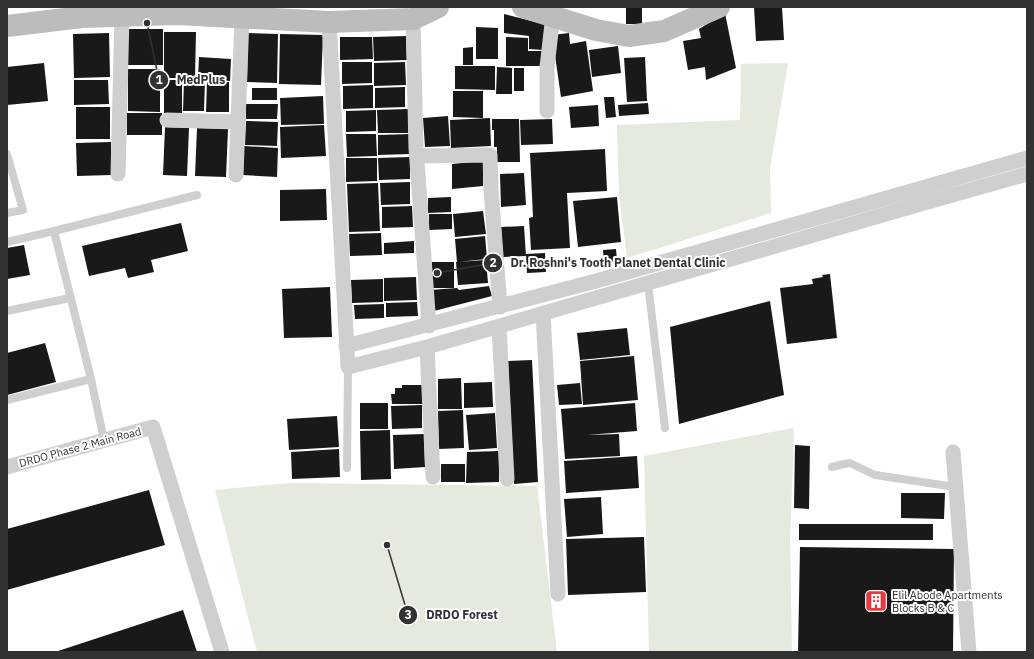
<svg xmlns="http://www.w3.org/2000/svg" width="1034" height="659" font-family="'IBM Plex Sans',sans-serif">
<rect width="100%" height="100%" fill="#fff"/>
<path fill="#e4eade" d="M788 63 770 169 771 213 627 258 619 195 617 125 740 120 741 64Z
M793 428 794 435 790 541 792 652H649L644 456Z
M289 483 537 486 557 652H257L215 490Z"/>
<path fill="#191919" d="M626 7H642V24H626Z
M754 7H782L784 40 756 41Z
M725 13 736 68 706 80 705 67 688 70 683 41 701 38 699 29Z
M504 14 547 25 544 50 529 49V36L504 33Z
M476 27 498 28V59H476Z
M126 29H163V65H126Z
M164 32H196L195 78H164Z
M109 33 110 77 74 78 73 34Z
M248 33 278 34 277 83 247 82Z
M569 33 570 44 586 41 593 91 561 97 552 35Z
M280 34 323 35 321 85 279 84Z
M406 36 407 60 374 61 373 37Z
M340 37H372L373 59 340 60Z
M506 37 528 38V51H544L543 66H506Z
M618 46 621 73 592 77 589 50Z
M473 47V65H463V48Z
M199 57 231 59 230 81 198 79Z
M645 57 647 101 627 102 624 58Z
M342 62H372V83L342 84Z
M405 62 406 85 374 86V63Z
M44 63 48 101 7 105V67Z
M455 66H495V90L455 89Z
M497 67 512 68V94H496Z
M514 68H524V91H514Z
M128 69H160V112L128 111Z
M74 80H108L109 104 74 105Z
M164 80H182V113H164Z
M184 80H205L204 111H183Z
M207 82H229V112H206Z
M373 85V108L343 109V86Z
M405 87V107L375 108V88Z
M252 88H277V100H252Z
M453 91H483V118L453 117Z
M323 96 324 124 281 125 280 98Z
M604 97H614L616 117 606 118Z
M648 103 649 114 619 116 618 105Z
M246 104H278L277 119H246Z
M598 105 599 126 571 128 569 107Z
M76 107H110V139H76Z
M408 109V133H378L377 110Z
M376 110V131L346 132V111Z
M127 113H162V135H127Z
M448 116 450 146 425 147 423 118Z
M490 118 491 146 451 148 450 120Z
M492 119H519L520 162H497V147H494V130H492Z
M552 119 553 144 521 145 520 120Z
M246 121 278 122 277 146 245 145Z
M324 125 326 156 281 158 280 127Z
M165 127 189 128 187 176 163 175Z
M197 128 228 129 226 177 195 176Z
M346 134H376L377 156 347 157Z
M410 134V154L378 155V135Z
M111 142V175L77 176 76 143Z
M244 146 278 148 277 177 243 175Z
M605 149 607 191 567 193 570 248 531 250 529 218 533 217 530 153Z
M410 157V179L379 180 378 158Z
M346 158H377V181L346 182Z
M483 161V186L452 189V164Z
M524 173 526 205 501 207 500 174Z
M410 182V204L381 205 380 183Z
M378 183 380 231 349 232 347 184Z
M326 189 327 220 280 221V190Z
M451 197V212L428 213V198Z
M617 197 621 242 578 247 573 201Z
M412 206 413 227 382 228V207Z
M483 211 486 234 455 237 453 214Z
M429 214H452V229L429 230Z
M181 223 188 251 151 260 154 272 128 278 125 268 89 276 82 246Z
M524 226 526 256 503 257 501 227Z
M381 233 382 255 350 256 349 234Z
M485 236 487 259 457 262 455 239Z
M414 241V253L384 254V243Z
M24 245 30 275 7 279V248Z
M616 249 617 260 604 264 603 250Z
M545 253 546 272 527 273 526 254Z
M486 260 488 283 458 285 456 262Z
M432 262H454V288H432Z
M830 274 837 338 787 344 780 288 813 284 812 279 823 277 822 275Z
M416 277 417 300 384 301V278Z
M383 279V302L352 303 351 280Z
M489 286 492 296 434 311 430 290 457 288 459 290Z
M330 287 332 337 284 338 282 289Z
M770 301 784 395 679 424 670 327Z
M417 302 418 316 386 317V303Z
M384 304V318L355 319 354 305Z
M627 328 630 355 580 360 577 333Z
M45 343 56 382 7 395V353Z
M634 356 638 400 583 405 580 361Z
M532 360 538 482 514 484 508 361Z
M461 378 462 409H438V379Z
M492 382 493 407 464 408V383Z
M580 383 582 404 559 405 557 385Z
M402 385H422L423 404H392L391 394H395V388H402Z
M360 403H388V429H360Z
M635 403 637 431 587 435 619 434 620 456 565 459 561 409Z
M422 405V428L392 429 391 406Z
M463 410 464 448 439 449 438 411Z
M495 413 497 448 469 450 466 415Z
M337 416 339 447 289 450 287 419Z
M390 430 391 479 361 480 360 431Z
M424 434 425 467 394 469 393 435Z
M795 445 810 446 809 509 794 508Z
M339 449 340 477 292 479 291 452Z
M499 451V482L466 483 467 452Z
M637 456 639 488 566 493 564 461Z
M441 464H465V482H441Z
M149 490 165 545 7 590V529Z
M901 493H945L944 519 901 518Z
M601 497 603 534 567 537 564 499Z
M799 524H933V540H799Z
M644 537 646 592 568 595 566 539Z
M800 547 954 549 953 652H798Z
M183 610 197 652H55Z"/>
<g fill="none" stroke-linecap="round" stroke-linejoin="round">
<path stroke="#cfcfcf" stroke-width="8" d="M7 154 23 210 7 213
M54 231 197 195
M7 242 54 231 91 379 104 440
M648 283 665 428
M7 311 70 298
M7 400 91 379
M832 467 844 464 850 463 875 475 955 487
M347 468 348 367"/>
<path stroke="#cfcfcf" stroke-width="15" d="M413 19 416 148 429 326
M329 22 348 367 427 347 924 203 1027 174
M547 111V67L553 15
M167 120 238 122
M417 156 490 155 491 190 500 307
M118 174 122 16
M236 175 242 17
M543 313 558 594
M499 326 507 479
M346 346 596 281 1027 158
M427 347 433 477
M953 452 969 652
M7 467 153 427 222 652"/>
<path stroke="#bcbcbc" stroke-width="22" d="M523 7 596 30 629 36 664 31 719 7
M7 26 82 17 177 14 329 22 413 19 438 7"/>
</g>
<defs>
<g id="building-square" transform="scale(1.15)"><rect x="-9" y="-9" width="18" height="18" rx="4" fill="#e03c44" stroke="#fff"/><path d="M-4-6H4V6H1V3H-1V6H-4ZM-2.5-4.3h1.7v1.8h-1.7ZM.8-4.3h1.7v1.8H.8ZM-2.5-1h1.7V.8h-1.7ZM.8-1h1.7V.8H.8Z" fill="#fff"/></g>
</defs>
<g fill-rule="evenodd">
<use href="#building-square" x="876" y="601"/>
</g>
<g text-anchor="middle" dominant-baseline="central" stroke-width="4" stroke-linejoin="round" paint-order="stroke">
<g font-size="11" fill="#323232" stroke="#fff">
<text transform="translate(80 447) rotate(-15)">DRDO Phase 2 Main Road</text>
</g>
<g font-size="11" fill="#323232" stroke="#fff" text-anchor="start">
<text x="892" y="595">Elil Abode Apartments<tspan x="892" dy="13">Blocks B &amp; C</tspan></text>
</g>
</g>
<path fill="none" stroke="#323232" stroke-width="1.5" d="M147 23L159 80M437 273L493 263M387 545L408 615"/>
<g fill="#323232" stroke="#fff" stroke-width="1.5">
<circle cx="147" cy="23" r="4"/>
<circle cx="437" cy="273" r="4"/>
<circle cx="387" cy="545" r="4"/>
<circle cx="159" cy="80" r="10"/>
<circle cx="493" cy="263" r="10"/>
<circle cx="408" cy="615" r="10"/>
</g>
<g font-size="12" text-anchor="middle" font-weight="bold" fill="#fff">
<text x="159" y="84">1</text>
<text x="493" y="267">2</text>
<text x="408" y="619">3</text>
</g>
<g font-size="12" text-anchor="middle" font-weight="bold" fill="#323232" stroke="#fff" stroke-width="4" stroke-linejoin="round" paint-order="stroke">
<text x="201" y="84">MedPlus</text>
<text x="618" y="267">Dr. Roshni's Tooth Planet Dental Clinic</text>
<text x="462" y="619">DRDO Forest</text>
</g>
<rect width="1034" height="659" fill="none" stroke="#323232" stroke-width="16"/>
</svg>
